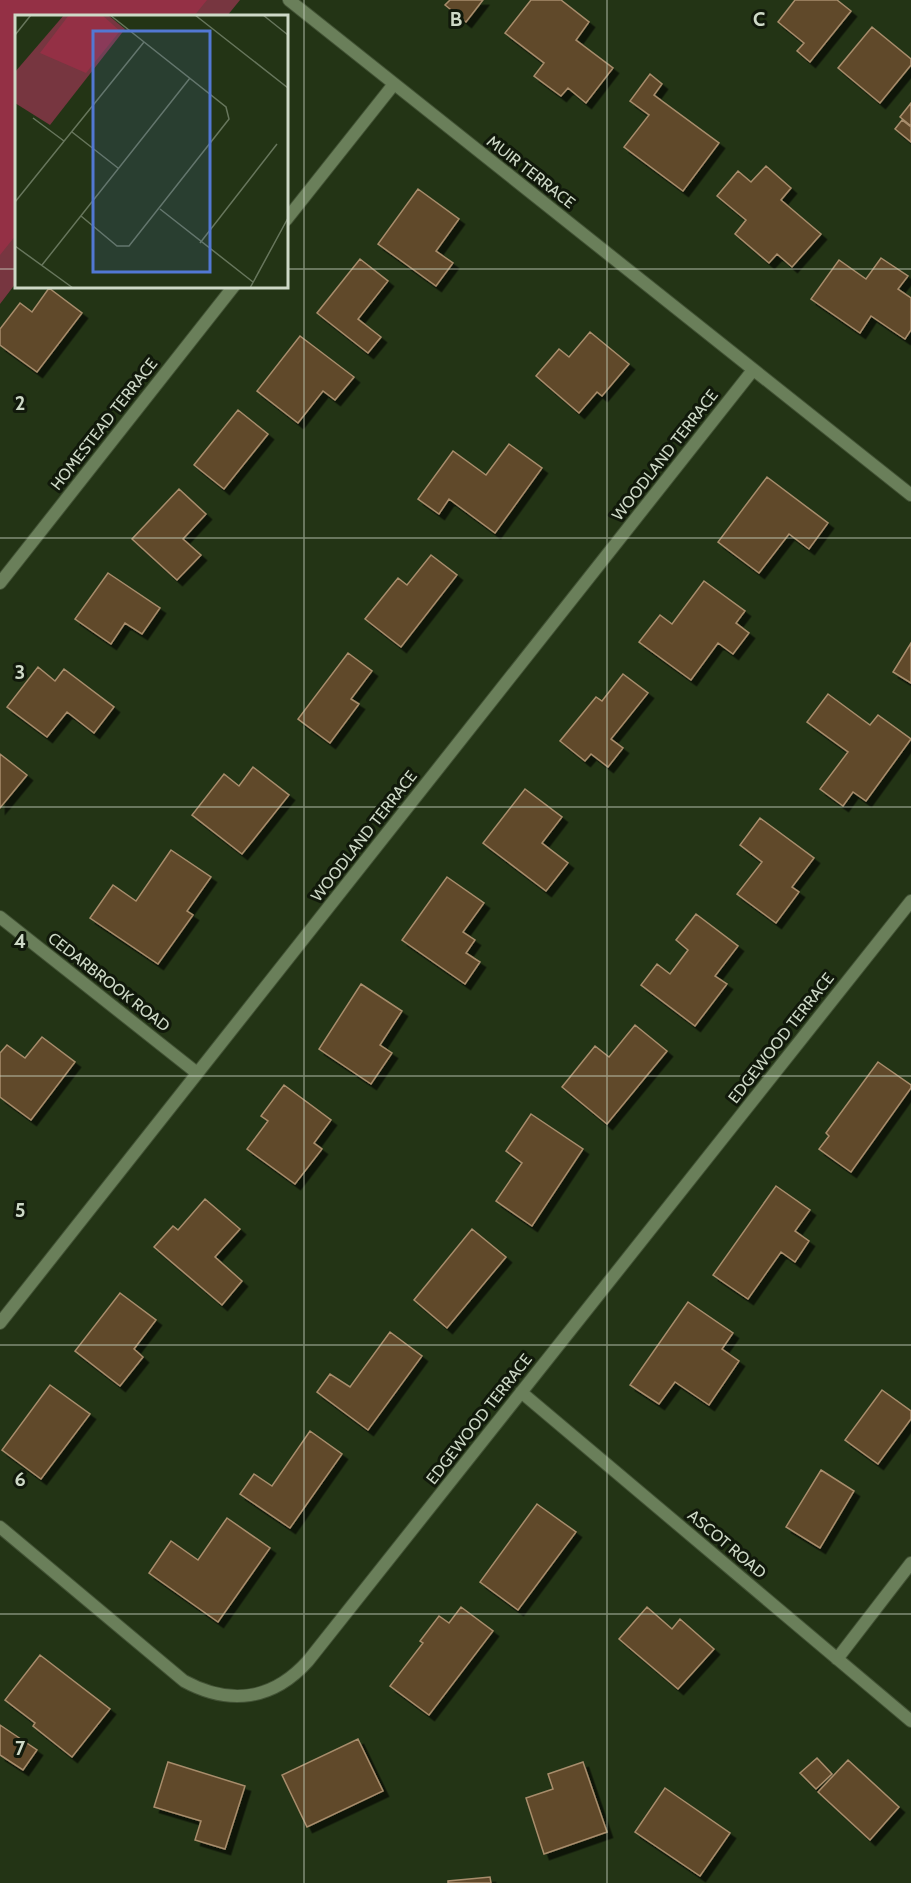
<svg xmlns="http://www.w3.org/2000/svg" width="911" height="1883" font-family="Cabin,sans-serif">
<defs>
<filter id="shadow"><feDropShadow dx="5.5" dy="5.5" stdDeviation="0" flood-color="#0009"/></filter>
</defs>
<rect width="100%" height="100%" fill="#233415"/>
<path fill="#773640" d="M0 0H240L227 16H16V283L0 304Z"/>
<path fill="#943045" d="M0 0H207L194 16H16V235L0 255Z"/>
<path fill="#61492a" stroke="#a88d6c" stroke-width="1.5" filter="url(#shadow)" d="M450 0H483L466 22 445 5Z
M531 0H561L589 22 576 40 613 68 586 103 568 88 561 96 534 76 544 63 505 33Z
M795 0H837L851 11 810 62 797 51 804 43 778 22Z
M872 27 911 59V65L880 103 838 68Z
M650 74 662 84 654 95 719 143 683 191 624 147 649 115 630 101Z
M911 103V126L900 117Z
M902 120 911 127V142L895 129Z
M766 166 791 188 781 200 821 234 792 267 777 254 769 263 735 234 746 220 717 196 738 171 751 182Z
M418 189 459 219 436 251 453 263 436 286 378 244Z
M881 258 908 276 898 289 911 298V330L905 339 871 316 860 333 811 299 839 260 866 279Z
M360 259 388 281 358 319 381 337 368 353 317 313Z
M49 288 82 313 37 372 0 345V329L20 303 32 312Z
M590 332 629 364 602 396 597 392 579 413 536 376 559 349 569 357Z
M300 336 354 377 335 400 323 391 298 423 257 391Z
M238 410 268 434 224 489 194 465Z
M509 444 542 468 495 533 449 499 439 514 418 499 453 451 486 475Z
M767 477 828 523 809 549 789 534 759 573 718 542Z
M179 489 206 514 183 539 201 555 177 580 132 539Z
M431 555 457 575 401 647 365 619 398 578 407 585Z
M108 573 160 608 142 634 125 623 111 644 75 619Z
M704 581 745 611 736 623 749 633 733 654 718 643 691 680 639 642 660 615 672 624Z
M911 643V683L893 672Z
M348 653 372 671 351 699 359 704 330 743 298 719Z
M38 667 55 681 64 669 114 707 94 733 67 712 47 737 7 707Z
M623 674 648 693 611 739 623 748 608 767 591 754 585 761 560 741 596 697 602 701Z
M828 694 870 725 878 715 911 739 866 801 853 792 843 806 820 789 848 752 807 722Z
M0 754 27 775 0 808Z
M253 767 289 795 242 854 192 815 224 774 239 786Z
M525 789 562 817 542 843 568 863 546 891 483 843Z
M760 818 814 858 792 887 799 892 776 923 737 894 762 862 740 845Z
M171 850 211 877 187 911 193 915 158 964 90 918 113 885 136 901Z
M447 877 484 903 463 932 475 940 466 953 480 962 465 984 402 940Z
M696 914 738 946 715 976 727 984 695 1026 641 985 657 964 670 974 688 950 676 940Z
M361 984 402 1011 380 1045 392 1053 371 1084 319 1049Z
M635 1025 667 1051 607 1124 562 1087 595 1046 609 1057Z
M42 1037 75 1062 31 1120 0 1097V1053L7 1045 25 1058Z
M878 1062 911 1085V1088L851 1172 819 1149 829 1136 826 1133Z
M284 1085 331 1120 314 1143 322 1149 295 1184 247 1149 268 1121 261 1116Z
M531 1114 583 1149 532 1226 496 1201 522 1163 506 1151Z
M776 1186 810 1210 795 1231 809 1241 795 1262 781 1252 748 1299 713 1275Z
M205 1199 240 1229 215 1257 242 1281 222 1305 154 1247 173 1226 178 1230Z
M472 1229 506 1257 447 1328 414 1300Z
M120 1293 156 1320 134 1349 143 1357 120 1386 75 1351Z
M688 1302 733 1333 722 1349 739 1361 709 1405 675 1382 659 1404 630 1385Z
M390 1332 422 1356 368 1430 317 1392 330 1374 350 1387Z
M50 1385 90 1414 41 1479 2 1450Z
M882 1390 911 1411V1419L878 1464 845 1440Z
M310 1431 342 1454 290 1528 240 1494 254 1474 272 1486Z
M821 1470 854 1491 820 1548 786 1527Z
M537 1504 576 1532 518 1610 480 1582Z
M227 1518 270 1548 218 1622 149 1573 171 1541 198 1560Z
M461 1607 493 1631 429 1715 390 1686 423 1643 420 1641 439 1616 449 1623Z
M647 1607 672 1629 680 1619 714 1649 678 1689 619 1639Z
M40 1655 110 1709 72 1757 33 1726 35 1723 5 1700Z
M0 1725 37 1750 23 1770 0 1755Z
M358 1739 383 1791 307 1827 282 1775Z
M817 1758 832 1774 816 1789 800 1773Z
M848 1760 899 1807 870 1840 818 1792Z
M168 1762 245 1786 225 1849 195 1840 201 1821 154 1807Z
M583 1762 607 1832 544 1854 526 1798 553 1789 548 1774Z
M665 1788 730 1833 700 1876 635 1832Z
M490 1877 491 1883H448V1881Z"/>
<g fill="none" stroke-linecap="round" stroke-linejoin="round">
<g stroke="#425235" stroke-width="14">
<path id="minor" d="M289 0 911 495
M286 220 394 84
M0 583 234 286
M0 917 197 1073
M0 1323 753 370
M521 1392 911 1721
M0 1527 184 1681C230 1706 273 1700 308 1661L911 901
M837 1659 911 1563"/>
</g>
<use href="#minor" stroke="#6a7f5a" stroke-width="12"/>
</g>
<path fill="none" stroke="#ced9c7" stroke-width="1.5" stroke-opacity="0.55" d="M304 0V1883M607 0V1883M0 269H16M286 269H911M0 538H911M0 807H911M0 1076H911M0 1345H911M0 1614H911"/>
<g text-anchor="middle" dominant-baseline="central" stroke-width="6" stroke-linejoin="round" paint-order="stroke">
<g font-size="16" fill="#ced9c7" stroke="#11190b">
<text transform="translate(531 172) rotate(38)">MUIR TERRACE</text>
<text transform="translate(104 424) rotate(-52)">HOMESTEAD TERRACE</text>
<text transform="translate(665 455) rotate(-52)">WOODLAND TERRACE</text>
<text transform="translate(364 836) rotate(-52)">WOODLAND TERRACE</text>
<text transform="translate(109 982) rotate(38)">CEDARBROOK ROAD</text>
<text transform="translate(781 1038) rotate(-52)">EDGEWOOD TERRACE</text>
<text transform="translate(479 1419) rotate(-52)">EDGEWOOD TERRACE</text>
<text transform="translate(727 1544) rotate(40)">ASCOT ROAD</text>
</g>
</g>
<g transform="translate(15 15)">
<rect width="273" height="273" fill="#233415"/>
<path d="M49 0H93L110 14 35 110 0 88V57Z" fill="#773640"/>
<path d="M54 0H87L105 16 71 58 25 38Z" fill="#943045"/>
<path fill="none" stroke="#67765c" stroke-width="1.5" d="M180 0 273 73M248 0 273 20M0 20 16 0M18 103 49 126M57 117 103 153M0 187 129 27M145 194 238 267M66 201 102 231H114L214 104 211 92 95 0M185 228 262 129M0 231 58 273M27 250 175 63M235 273 273 203"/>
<path fill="#5278d3" fill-opacity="0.15" stroke="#5278d3" stroke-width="3" d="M78 16H195V257H78Z"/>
<rect width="273" height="273" fill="none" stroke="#ced9c7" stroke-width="3"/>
</g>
<g font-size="20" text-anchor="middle" font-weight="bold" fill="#ced9c7" stroke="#11190b" stroke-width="6" stroke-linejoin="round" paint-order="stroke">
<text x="456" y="26">B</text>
<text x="759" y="26">C</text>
<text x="20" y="410">2</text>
<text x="20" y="679">3</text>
<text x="20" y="948">4</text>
<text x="20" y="1217">5</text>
<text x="20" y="1486">6</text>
<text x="20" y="1755">7</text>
</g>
</svg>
